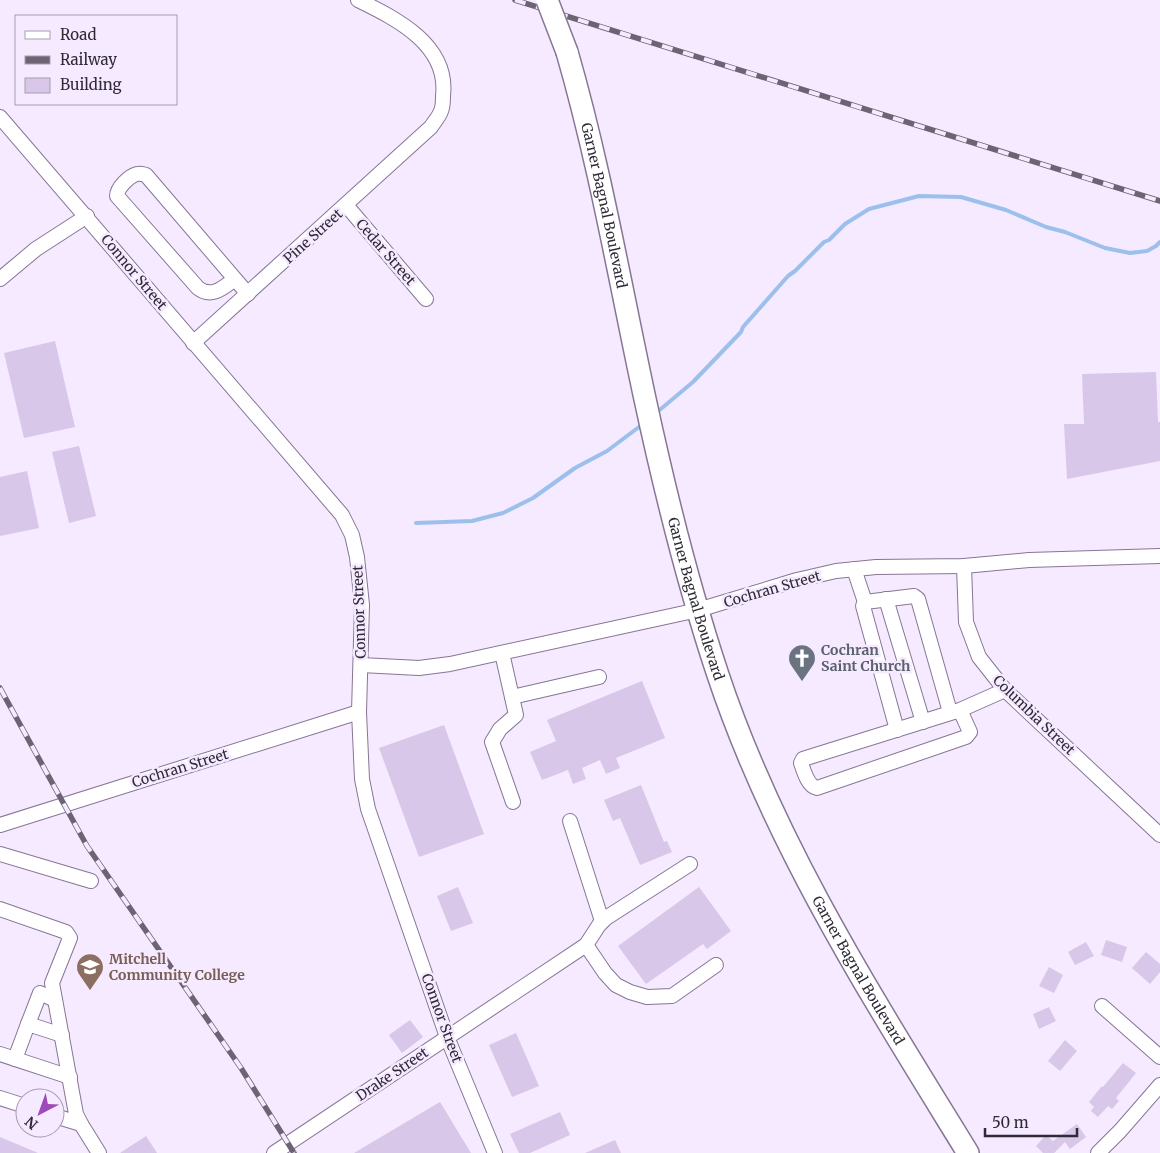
<svg xmlns="http://www.w3.org/2000/svg" width="1160" height="1153" viewBox="0 0 1160 1153" font-family="Merriweather,serif">
<rect width="100%" height="100%" fill="#f5eaff"/>
<g fill="none" stroke-linecap="round" stroke-linejoin="round">
<g stroke="#9cc0eb" stroke-width="4">
<path d="M656,413L693,382L741,332L743,327L788,276L795,271L824,242L829,240L845,224L869,209L919,196L961,197L1006,210L1046,227L1065,232L1105,248L1130,253L1147,251L1156,246L1160,242"/>
<path d="M416,523L472,521L503,513L533,498L575,468L607,451L643,424"/>
</g>
</g>
<g fill="#d8c7e8">
<path d="M55,341L75,427L24,438L4,353Z"/>
<path d="M1156,372L1158,422H1160V461L1067,479L1064,424H1084L1082,374Z"/>
<path d="M79,446L96,516L69,523L52,452Z"/>
<path d="M27,471L39,528L0,536V477Z"/>
<path d="M642,681L665,738L616,758L620,768L606,774L600,760L582,768L586,779L573,784L568,770L542,780L530,752L556,741L547,720Z"/>
<path d="M444,725L484,834L419,857L379,748Z"/>
<path d="M641,785L664,842L667,841L672,852L640,865L620,818L613,821L604,800Z"/>
<path d="M458,887L473,923L451,931L437,896Z"/>
<path d="M699,887L731,931L707,949L703,944L646,984L618,946Z"/>
<path d="M1106,940L1127,947L1122,962L1101,955Z"/>
<path d="M1086,942L1094,956L1075,965L1068,952Z"/>
<path d="M1146,952L1160,964V972L1150,984L1132,968Z"/>
<path d="M1049,967L1063,975L1054,993L1039,986Z"/>
<path d="M1049,1007L1056,1021L1039,1029L1033,1014Z"/>
<path d="M410,1020L423,1037L402,1053L389,1035Z"/>
<path d="M516,1033L539,1086L512,1097L489,1045Z"/>
<path d="M1065,1040L1077,1051L1060,1071L1048,1061Z"/>
<path d="M1123,1063L1136,1073L1116,1098L1119,1101L1112,1109L1108,1106L1098,1117L1091,1111L1094,1107L1089,1102L1102,1086L1103,1087Z"/>
<path d="M440,1102L471,1153H354Z"/>
<path d="M560,1112L570,1135L530,1153H519L510,1134Z"/>
<path d="M1077,1124L1086,1137L1070,1149L1065,1142L1054,1153H1043L1036,1146L1046,1135L1053,1141Z"/>
<path d="M146,1136L157,1153H120Z"/>
<path d="M0,1137L38,1153H0Z"/>
<path d="M615,1140L621,1153H585Z"/>
</g>
<g fill="none" stroke-linecap="round" stroke-linejoin="round">
<g stroke="#867694" stroke-width="16">
<g id="minor">
<path d="M0,117L342,515L352,535L357,557L362,605L359,712L362,779L368,809L447,1037L495,1153"/>
<path d="M346,205L426,299"/>
<path d="M0,279L36,249L87,216"/>
<path d="M235,279C224,287 212,299 198,288L117,196C117,188 129,176 137,174C141,173 142,174 146,175L235,279L248,294"/>
<path d="M193,343L431,127C434,122 439,117 441,111C443,107 443,101 443,96C449,45 397,19 358,0"/>
<path d="M964,566L966,622L979,657L1005,690L1160,835"/>
<path d="M854,569L865,602"/>
<path d="M886,599L923,722"/>
<path d="M502,653L516,715L500,729L492,742L513,802"/>
<path d="M361,665L419,668L450,664L698,610L797,580L836,571L876,567L964,566L1029,560L1160,556"/>
<path d="M512,697L599,677"/>
<path d="M960,710L970,732L966,737L817,788C808,786 804,772 801,763L803,759L960,710L1005,690"/>
<path d="M897,730L863,606L865,602L914,596L918,599L950,712"/>
<path d="M570,821L602,921"/>
<path d="M0,825L359,712"/>
<path d="M0,854L91,881"/>
<path d="M0,909L66,932L70,938L52,983L76,1114L81,1124L55,1116"/>
<path d="M586,945L605,973L616,985L630,992L647,997L672,996L716,965"/>
<path d="M1102,1006L1160,1057"/>
<path d="M28,1024L40,993L55,1000"/>
<path d="M0,1054L70,1077"/>
<path d="M15,1059L28,1024L62,1035"/>
<path d="M0,1098L25,1106"/>
<path d="M81,1124L99,1153"/>
<path d="M274,1153L586,945L599,925L606,918L690,864"/>
<path d="M1098,1153L1120,1131L1160,1085"/>
</g>
</g>
<g stroke="#867694" stroke-width="24">
<g id="highway">
<path id="s1" d="M567,52C600,166 620,283 645,399C665,492 688,585 718,675C775,846 874,1000 968,1153"/>
</g>
</g>
<use href="#minor" stroke="#fff" stroke-width="14"/>
<use href="#highway" stroke="#fff" stroke-width="21"/>
<g stroke="#6c6473" stroke-width="5.5">
<g id="rail">
<path d="M515,0L1160,201"/>
<path d="M0,688L87,846L241,1068L294,1153"/>
</g>
</g>
<use href="#rail" stroke="#f5eaff" stroke-width="4" stroke-dasharray="11" stroke-linecap="butt"/>
<g stroke="#867694" stroke-width="24" stroke-linecap="butt">
<path id="highway-bridge" d="M547,0L567,52"/>
</g>
<use href="#highway-bridge" stroke="#fff" stroke-width="21"/>
</g>
<defs>
<g id="church-pin" transform="scale(1.4375)"><path d="M0 17L-7.5 6A9.5 9.5 0 1 1 7.5 6Z" fill="#6b7280" stroke="#f5eaff"/><path d="M-1.2-6h2.4v3.5h3.3v2.4h-3.3V6h-2.4V-.1h-3.3v-2.4h3.3Z" fill="#fff"/></g>
<g id="university-pin" transform="scale(1.4375)"><path d="M0 17L-7.5 6A9.5 9.5 0 1 1 7.5 6Z" fill="#8d6e63" stroke="#f5eaff"/><path d="M0-5L7-2L0 1L-7-2ZM-4 1L0 2.5L4 1V4Q0 6-4 4Z" fill="#fff"/></g>
</defs>
<g fill-rule="evenodd">
<use href="#church-pin" x="802" y="658"/>
<use href="#university-pin" x="90" y="967"/>
</g>
<g text-anchor="middle" stroke-width="5" stroke-linejoin="round" paint-order="stroke">
<g font-size="14" fill="#302a36" stroke="#f5eaff">
<text dy="5" stroke="none"><textPath href="#s1" startOffset="158">Garner Bagnal Boulevard</textPath></text>
<text transform="translate(313 236) rotate(-42)" y="5">Pine Street</text>
<text transform="translate(386 252) rotate(49)" y="5">Cedar Street</text>
<text transform="translate(134 272) rotate(50)" y="5">Connor Street</text>
<text transform="translate(772 589) rotate(-16)" y="5">Cochran Street</text>
<text dy="5" stroke="none"><textPath href="#s1" startOffset="562">Garner Bagnal Boulevard</textPath></text>
<text transform="translate(359 612) rotate(-92)" y="5">Connor Street</text>
<text transform="translate(1034 715) rotate(44)" y="5">Columbia Street</text>
<text transform="translate(180 768) rotate(-17)" y="5">Cochran Street</text>
<text dy="5" stroke="none"><textPath href="#s1" startOffset="969">Garner Bagnal Boulevard</textPath></text>
<text transform="translate(442 1018) rotate(70)" y="5">Connor Street</text>
<text transform="translate(392 1074) rotate(-34)" y="5">Drake Street</text>
</g>
<g font-size="14" font-weight="bold" fill="#5b616d" stroke="#f5eaff" text-anchor="start">
<text x="821" y="655">Cochran<tspan x="821" dy="16">Saint Church</tspan></text>
</g>
<g font-size="14" font-weight="bold" fill="#785e54" stroke="#f5eaff" text-anchor="start">
<text x="109" y="964">Mitchell<tspan x="109" dy="16">Community College</tspan></text>
</g>
</g>
<rect x="15" y="15" width="162" height="90" fill="#f5eaff" stroke="#a69daf"/>
<rect x="25" y="31" width="25" height="8" fill="#ffffff" stroke="#a69daf"/>
<text x="60" y="40" font-size="15" fill="#302a36">Road</text>
<rect x="25" y="56" width="25" height="8" fill="#6c6473" stroke="#a69daf"/>
<text x="60" y="65" font-size="15" fill="#302a36">Railway</text>
<rect x="25" y="78" width="25" height="15" fill="#d8c7e8" stroke="#a69daf"/>
<text x="60" y="90" font-size="15" fill="#302a36">Building</text>
<g transform="translate(40 1113) rotate(221)"><circle r="24" fill="#f5eaff" stroke="#a69daf"/>
<path d="M0-4L9 19L0 12L-9 19Z" fill="#9e4ab8"/>
<text y="-8" font-size="14" font-weight="bold" text-anchor="middle" fill="#302a36">N</text>
</g>
<path d="M985 1128v8h92v-8" fill="none" stroke="#302a36" stroke-width="2.5"/>
<text x="992" y="1128" font-size="15" fill="#302a36" stroke="#f5eaff" stroke-width="4" paint-order="stroke">50 m</text>
</svg>
